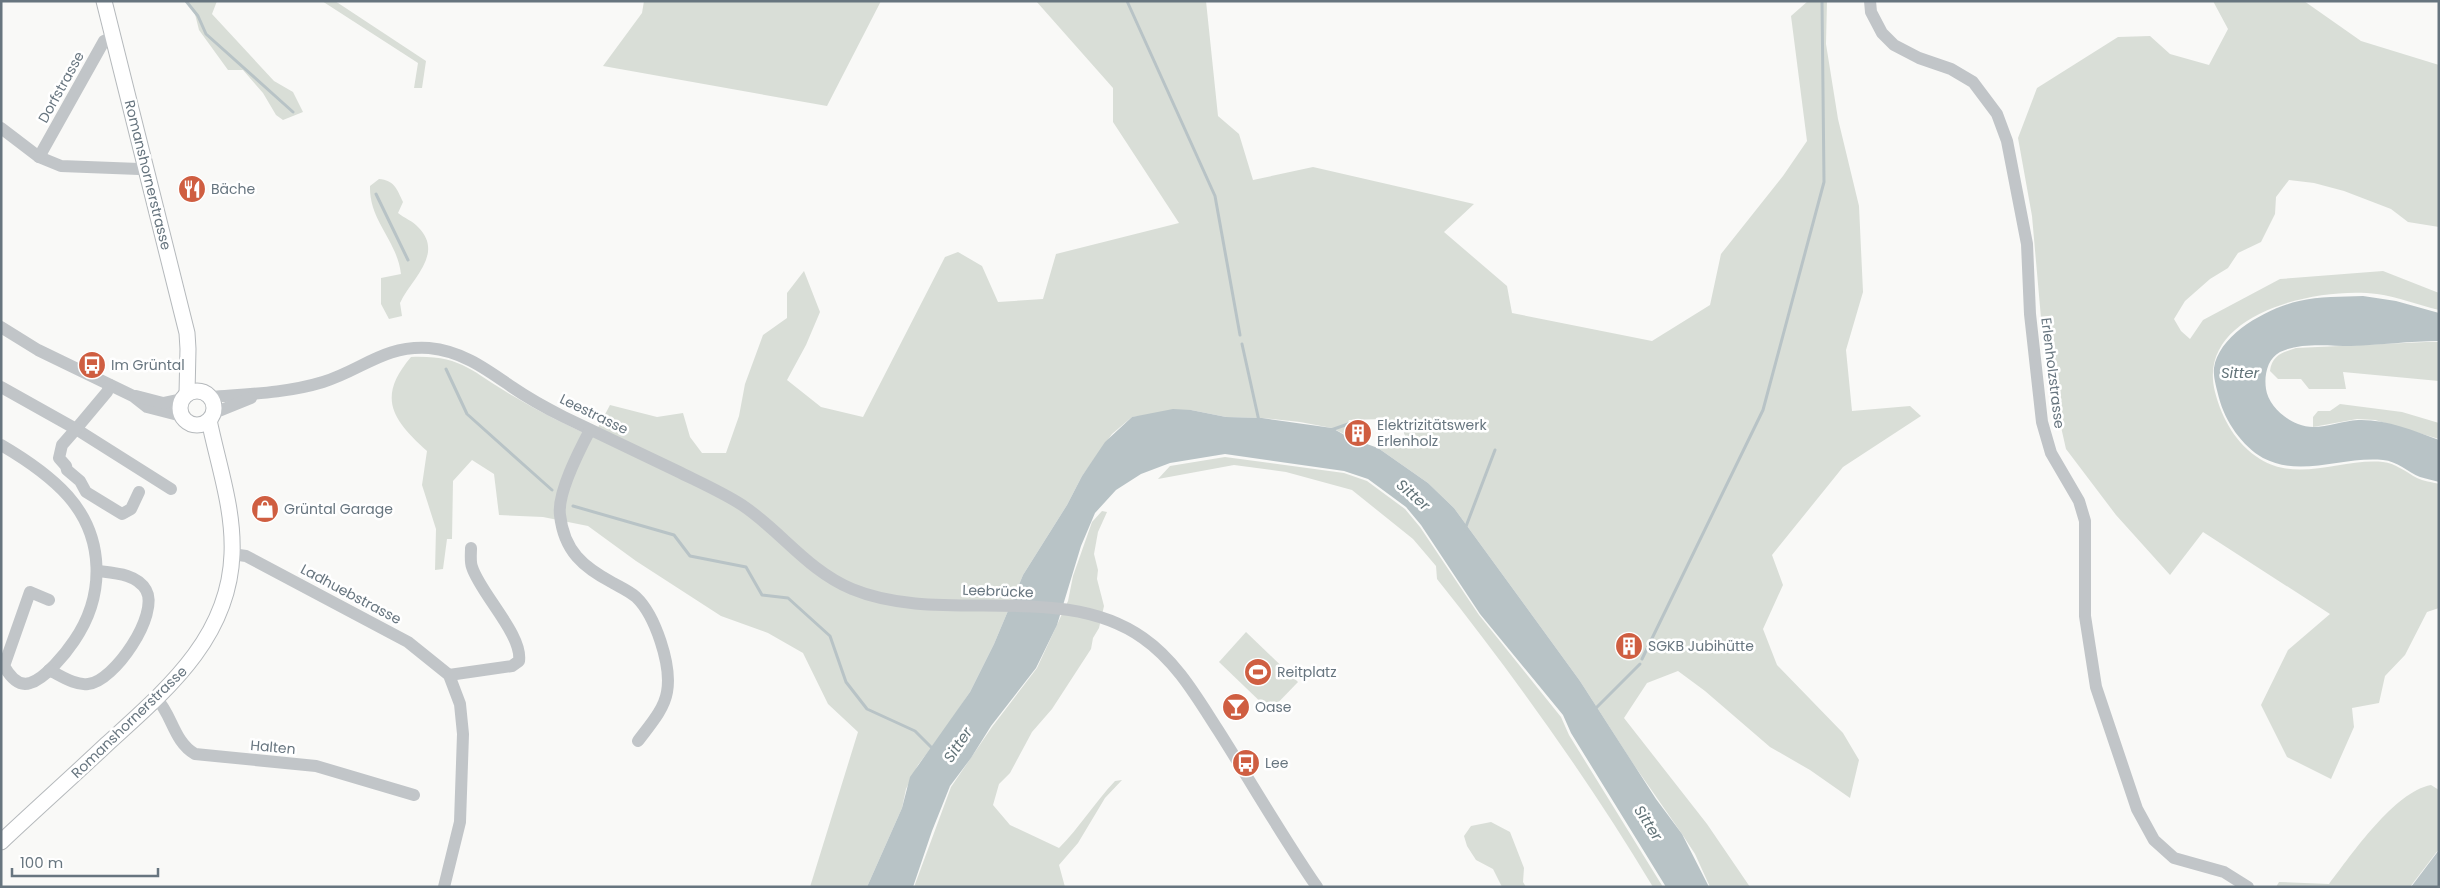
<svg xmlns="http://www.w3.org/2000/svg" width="2440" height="888" viewBox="0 0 2440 888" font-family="Poppins,sans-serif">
<rect width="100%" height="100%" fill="#f9f9f7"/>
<g fill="#d9ded7">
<path d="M187,1H217L212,14L274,81L293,92L303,112L283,120L276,115L263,93L243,70H228L199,30L195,14Z"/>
<path d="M322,1H335L426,61L422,88H414L418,63Z"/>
<path d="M644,1H881L827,106L603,66L642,13Z"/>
<path d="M1036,1H1206L1218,116L1239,134L1253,180L1313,167L1474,204L1444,232L1507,286L1512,313L1652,341L1710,305L1721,254L1783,176L1807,141L1791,16L1808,1H1827L1826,44L1838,119L1859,206L1863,292L1846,350L1852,411L1910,406L1921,416L1843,467L1772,555L1783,585L1763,629L1777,665L1843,733L1859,760L1850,798L1810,770L1770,747L1705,691L1678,671L1647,683L1624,718L1707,824L1750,887H1710L1695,854L1682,834L1634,765L1580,681L1454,508L1428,483L1378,448L1406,439L1403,430L1382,419L1349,420L1344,434L1332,428L1300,422L1262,418L1226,417L1191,410L1132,417L1112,434L1082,476L1067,505L1023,575L994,644L970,692L943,732L918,765L906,789L902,808L867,887H810L858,732L828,704L803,653L768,633L721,616L636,561L588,526L543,517L499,515L494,474L472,460L453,481L452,539H447L443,569L435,570L436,529L422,485L427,451C393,420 376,398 411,357C464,355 472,373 515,397C540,412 566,425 593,437L610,405L657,417L683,413L690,437L702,453H726L739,416L745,384L763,335L787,318V293L804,271L820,312L806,345L787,380L821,407L863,417L945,257L958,252L982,266L998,302L1043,299L1056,254L1179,223L1113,122V88Z"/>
<path d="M2213,1H2304L2361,41L2439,65V227L2408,222L2391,209L2344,191L2314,183L2289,180L2276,197L2275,214L2261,242L2238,253L2228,268L2210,279L2185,301L2174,319L2181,331L2190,339L2203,320L2280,279L2383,271L2439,293V310C2418,305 2398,297 2377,294C2319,286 2195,313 2215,392C2222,419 2236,444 2260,459C2298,483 2343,458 2383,462C2395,463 2406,472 2417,478C2423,481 2432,482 2439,484V608L2427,612L2405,655L2385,676L2379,703L2352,708L2354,727L2331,779L2287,757L2261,705L2288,650L2330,614L2203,532L2170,575L2116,515L2066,449L2044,352L2032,216L2018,138L2037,88L2118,37L2150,36L2170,54L2209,65L2228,29Z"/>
<path d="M379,179C394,180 397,189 403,202L398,213C404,218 413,221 418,227C445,254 411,279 400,303L402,316L389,319L381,304V278L401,274C397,240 369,221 370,186Z"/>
<path d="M2426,342H2439V381L2343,372L2346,389H2309L2301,379H2278L2270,371C2272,355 2282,353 2296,348Z"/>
<path d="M2340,404L2402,412L2439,423V439L2375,420L2357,419L2313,427V417L2318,411H2330Z"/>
<path d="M1225,457L1344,473L1367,481L1405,509L1420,527L1479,615L1561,717L1569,735L1663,887H1653C1588,779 1515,677 1437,579L1436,566L1413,539L1352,490L1286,472L1234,465L1158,479L1170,466Z"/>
<path d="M1102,511L1107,512L1098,532L1094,554L1098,570L1097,579L1104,606L1099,628L1093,638L1091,649L1052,709L1032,732L1010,773L999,784L993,805L1010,825L1059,848C1080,827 1095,802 1115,781L1122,780L1105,798L1078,843L1059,865L1065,887H914L951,787L992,727L1037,668L1068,601L1073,576L1092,522Z"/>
<path d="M1246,632L1298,682L1270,711L1219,662Z"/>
<path d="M2431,785L2439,790V849L2410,887H2276L2279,882L2329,884C2352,854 2394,792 2431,785Z"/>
<path d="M1491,822L1510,832L1524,868L1523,882L1526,887H1502L1493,869L1476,860L1467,846L1464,836L1471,826Z"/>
</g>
<g fill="#b8c3c6">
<path d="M2363,296L2396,301L2439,313V341C2410,341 2381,345 2351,346C2329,346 2301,342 2280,352C2267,359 2264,376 2266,389C2268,404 2284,419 2298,424C2317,432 2338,421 2358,420C2385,419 2413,430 2439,440V482C2433,480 2426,479 2420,477C2408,472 2397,461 2383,460C2343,456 2301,478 2263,458C2242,446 2225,421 2219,398C2217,389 2213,378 2214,368C2219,334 2268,308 2299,301C2319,296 2342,297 2363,296Z"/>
<path d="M1173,409L1191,410L1226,417L1262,418L1332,428L1350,438L1378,448L1428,483L1454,508L1580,681L1656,799L1682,834L1709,887H1666L1571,733L1563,715L1480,614L1421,525L1406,507L1368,479L1344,471L1225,454L1170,463L1141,474L1116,490L1095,513L1081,546L1057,625L1036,668L991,726L971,758L950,786L932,831L913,887H867L902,808L910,777L970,692L994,644L1023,575L1067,505L1082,476L1105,442L1132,417Z"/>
<path d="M2439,850V887H2411Z"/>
</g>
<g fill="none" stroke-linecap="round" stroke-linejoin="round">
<g stroke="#b8c3c6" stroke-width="3">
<path d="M186,1L198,16L206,34L293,112"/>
<path d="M1127,1L1215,196L1240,335"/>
<path d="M376,194L408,260"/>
<path d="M1242,344L1259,421"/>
<path d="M446,369L467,414L552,490"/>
<path d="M1331,430L1351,423"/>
<path d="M573,506L674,535L690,556L746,567L762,595L788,598L830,636L846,682L867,709L915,731L933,749"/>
<path d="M1465,529L1495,450"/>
<path d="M1642,659L1763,410L1824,182L1822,1"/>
<path d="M1594,710L1640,664"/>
</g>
<g stroke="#b5b9bc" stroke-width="17">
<g id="major">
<path d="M104,1L187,333L188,349L187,394"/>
<circle cx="197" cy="408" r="17"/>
<path d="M1,842C36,809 72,777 107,744C165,691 229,639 232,554C234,509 218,464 209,420"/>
</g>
</g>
<g stroke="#c1c5c8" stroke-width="12">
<path d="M1870,1L1871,12L1882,33L1894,45L1919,58L1951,69L1973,82L1997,114L2007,141L2027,244L2030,314L2042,422L2051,453L2079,501L2085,521V616L2096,687L2137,809L2154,840L2174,858L2224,872L2248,887"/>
<path d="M1,128L39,157L61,166L139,169L146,165"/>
<path d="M39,157L104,41L113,37"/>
<path d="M1,327L38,350L133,396L147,407L182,416"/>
<path d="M110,385L107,392L76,429L171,489"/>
<path d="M1,387L76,429L62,445L59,458L66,466L67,470L80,481L86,492L122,514L131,509L139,492"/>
<path d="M136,396L163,403L182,399"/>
<path d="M212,397C249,394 287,393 323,382C362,370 384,345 429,348C462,351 486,369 512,387C528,398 546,408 564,417C601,435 639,453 677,471C699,482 722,492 742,505C781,531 808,571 852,589C941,626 1062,580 1143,638C1176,661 1196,696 1218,730C1251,782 1282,836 1317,887"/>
<path d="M214,413L251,398"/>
<path d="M590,430C580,449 557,493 560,515C564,551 583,567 613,583C620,587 629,591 636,597C655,615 672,665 667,692C664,710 649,726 638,741"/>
<path d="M1,445C25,459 49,475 68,496C105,538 105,596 74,641C66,653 45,679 30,683C18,687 9,675 4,666L30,592L49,600"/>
<path d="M232,554L246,556L408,642L449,675L460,704L463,734L460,822L444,887"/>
<path d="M49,670C60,675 75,686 88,684C114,682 160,614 146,590C137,574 115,573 98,571"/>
<path d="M449,675L512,666L519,661C523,635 480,593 472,567C470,562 471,554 471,548"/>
<path d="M157,699C172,715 174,742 195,754L316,766L414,795"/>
</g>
<use href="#major" stroke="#fff" stroke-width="15"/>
</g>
<defs>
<g id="restaurant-disc" transform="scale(1.4375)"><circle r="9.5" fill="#cf5e41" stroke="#fff"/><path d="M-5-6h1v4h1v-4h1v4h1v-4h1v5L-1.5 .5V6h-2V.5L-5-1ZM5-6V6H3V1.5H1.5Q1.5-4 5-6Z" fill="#fff"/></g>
<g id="bus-disc" transform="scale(1.4375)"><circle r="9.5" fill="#cf5e41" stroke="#fff"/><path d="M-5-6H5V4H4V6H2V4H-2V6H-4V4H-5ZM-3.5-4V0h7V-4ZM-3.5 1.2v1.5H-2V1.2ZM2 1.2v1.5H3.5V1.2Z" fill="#fff"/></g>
<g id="building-disc" transform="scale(1.4375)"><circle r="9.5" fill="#cf5e41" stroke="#fff"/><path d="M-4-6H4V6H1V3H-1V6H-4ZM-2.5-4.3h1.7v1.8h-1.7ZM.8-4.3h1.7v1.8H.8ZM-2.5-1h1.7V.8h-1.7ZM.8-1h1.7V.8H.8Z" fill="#fff"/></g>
<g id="shop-disc" transform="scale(1.4375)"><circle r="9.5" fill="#cf5e41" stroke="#fff"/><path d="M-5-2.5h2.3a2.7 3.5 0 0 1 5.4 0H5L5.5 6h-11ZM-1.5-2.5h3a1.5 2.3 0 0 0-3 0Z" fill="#fff"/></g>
<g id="stadium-disc" transform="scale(1.4375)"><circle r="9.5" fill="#cf5e41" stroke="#fff"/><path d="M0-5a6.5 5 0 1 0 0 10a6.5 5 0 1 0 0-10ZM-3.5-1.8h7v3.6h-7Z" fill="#fff"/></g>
<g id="bar-disc" transform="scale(1.4375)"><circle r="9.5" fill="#cf5e41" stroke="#fff"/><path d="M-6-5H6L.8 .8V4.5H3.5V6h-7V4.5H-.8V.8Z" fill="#fff"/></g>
</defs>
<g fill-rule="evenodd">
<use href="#restaurant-disc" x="192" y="189"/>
<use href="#bus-disc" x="92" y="365"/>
<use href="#building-disc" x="1358" y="433"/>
<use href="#shop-disc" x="265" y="509"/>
<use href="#building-disc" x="1629" y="646"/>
<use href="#stadium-disc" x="1258" y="672"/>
<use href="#bar-disc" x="1236" y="707"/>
<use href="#bus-disc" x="1246" y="763"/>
</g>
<g text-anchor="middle" stroke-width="5" stroke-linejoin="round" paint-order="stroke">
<g font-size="14" fill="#67757f" stroke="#fff">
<text transform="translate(61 87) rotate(-61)" y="5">Dorfstrasse</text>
<text transform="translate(148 175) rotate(76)" y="5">Romanshornerstrasse</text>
<text transform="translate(2053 373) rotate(83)" y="5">Erlenholzstrasse</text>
<text transform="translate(594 414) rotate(26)" y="5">Leestrasse</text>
<text transform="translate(998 591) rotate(2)" y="5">Leebrücke</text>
<text transform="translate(351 594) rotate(28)" y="5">Ladhuebstrasse</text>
<text transform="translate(129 722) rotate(-44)" y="5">Romanshornerstrasse</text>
<text transform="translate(273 747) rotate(5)" y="5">Halten</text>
</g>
<g font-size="14" fill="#67757f" stroke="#fff" text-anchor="start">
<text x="211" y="194">Bäche</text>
<text x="111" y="370">Im Grüntal</text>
<text x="1377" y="430">Elektrizitätswerk<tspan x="1377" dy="16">Erlenholz</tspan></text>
<text x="284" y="514">Grüntal Garage</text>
<text x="1648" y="651">SGKB Jubihütte</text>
<text x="1277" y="677">Reitplatz</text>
<text x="1255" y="712">Oase</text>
<text x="1265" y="768">Lee</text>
</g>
<g font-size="15" font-style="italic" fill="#627378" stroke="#fff">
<text x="2240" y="378">Sitter</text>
<text transform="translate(1413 495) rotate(41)" y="5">Sitter</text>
<text transform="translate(958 745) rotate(-56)" y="5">Sitter</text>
<text transform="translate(1648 823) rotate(57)" y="5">Sitter</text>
</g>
</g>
<rect width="2440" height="888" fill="none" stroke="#67757f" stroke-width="5"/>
<path d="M12 868v8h146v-8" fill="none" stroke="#67757f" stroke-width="2.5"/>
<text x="20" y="868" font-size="15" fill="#67757f" stroke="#ffffff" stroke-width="4" paint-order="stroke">100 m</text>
</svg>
